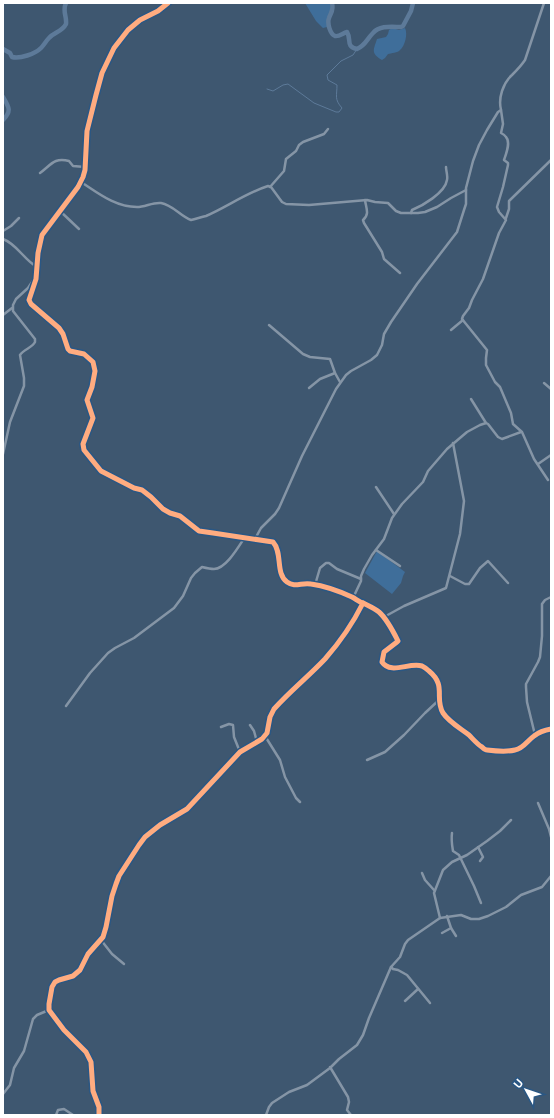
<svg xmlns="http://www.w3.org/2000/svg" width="554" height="1118" viewBox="0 0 554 1118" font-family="'Public Sans',sans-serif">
<rect width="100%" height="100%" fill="#3e5770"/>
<g fill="#3f6e9a">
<path d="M305,3H331L332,8L327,19V27L323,28L316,21Z"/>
<path d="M392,28L399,30L405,28C408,34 405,46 400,50C398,53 391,53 388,54L385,58L382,60C370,53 374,49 377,39L386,37L388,34L389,30Z"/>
<path d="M377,551L405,572L403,576L401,583L392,594L365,573Z"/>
</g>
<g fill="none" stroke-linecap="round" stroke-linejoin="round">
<path stroke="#5d7a99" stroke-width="1" d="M267,89L273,91L283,85L288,84L314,103L336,112H339L342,108C334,99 337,96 337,85L328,80L327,75L341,61L353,55L357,49"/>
<g stroke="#5d7a99" stroke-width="4.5">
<path d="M332,3C334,10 331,12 329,18C327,23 330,34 335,36C339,37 343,33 347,32C352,40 345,46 357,49C366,45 366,40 373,33C380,25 392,27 401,27L403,26L411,11L413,3"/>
<path d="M3,49L10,53L12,57C20,59 35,54 41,48C44,45 46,41 49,38C54,32 62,32 66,24C67,16 62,11 66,3"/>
<path d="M3,97C9,107 12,111 3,120"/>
</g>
<g stroke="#8595a6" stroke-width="2.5">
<path d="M501,110L503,124L501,133C503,134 505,135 506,137C511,142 506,154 504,160L508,163V165L503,187L497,207L499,212L506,220L499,233L483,279L472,300L469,308L463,316L462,319L487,350L486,358V365L495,382L500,387L511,413L513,424L522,432L534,459L548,480"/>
<path d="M40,173C51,165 54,157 69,161L73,166L85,167"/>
<path d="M81,182C98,193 115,207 137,207C145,207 153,202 161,203C173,205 180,216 191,220C196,219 201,217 206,216C227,207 246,193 268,186L271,187L282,202L286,204L309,205L367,200L375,202L388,203L396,211L401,213H418L425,212L437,207L451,198L466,190"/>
<path d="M270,187L284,171L286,159L296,151L299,145L303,142L324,134L328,129"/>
<path d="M365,200C366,208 370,214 363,220L364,223L382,252L384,259L400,273"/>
<path d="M60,211L79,229"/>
<path d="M411,213L412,210C422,206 445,193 447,180C448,176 446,171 446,167"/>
<path d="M506,218L509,209V201L551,160"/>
<path d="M3,231L11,226L19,218"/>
<path d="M3,239C17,244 24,260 37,267"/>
<path d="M3,315L12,308"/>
<path d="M269,325L303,354L310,357L330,359L335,373L340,382"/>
<path d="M451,330L463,320"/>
<path d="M544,383L551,389"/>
<path d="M309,388L320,379L335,373"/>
<path d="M471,399L486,423"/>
<path d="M3,454L10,422L24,386V378L20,355C24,349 32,348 35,342V339L13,311V305L16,299L28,288L36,276"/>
<path d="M538,464L551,455"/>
<path d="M376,487L394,514"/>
<path d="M255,539L261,528L275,514L279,508L302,456L336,389L346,375L351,371L371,360L377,355L382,345L384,334L391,322L417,284L457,232L464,210L466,204V188L473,161L479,145L487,130L498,112L501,110C498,98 503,83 512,75C517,70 521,66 525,60L544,3"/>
<path d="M376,550L400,566"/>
<path d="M450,576L465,584H469L480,568L488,561L508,583"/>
<path d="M315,585L320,568L326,563H329L337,569L361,579"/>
<path d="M353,598L361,581V576L364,569L372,555L384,539L392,518L402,504L423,482L428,471L447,449L467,432L480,425L486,423L488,424L498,437L502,439L521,432"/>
<path d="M363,603C382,610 387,623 397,639V642L384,652L382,662C391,675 409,662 422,666C424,667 427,669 429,671C447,686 434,697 443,713C449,722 460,728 469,735C473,739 477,744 482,747C483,748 486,750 487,750C495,751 507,752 515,750C523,749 528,740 534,736C539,732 545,730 551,729"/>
<path d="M384,617L404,606L446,588L460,534L464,501L453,443"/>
<path d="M66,706L90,673L108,653L115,648L134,638L174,608L183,596L191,578L195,573L202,567C206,568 210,569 214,569C226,569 239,546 245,537"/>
<path d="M250,725L254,731L257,742"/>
<path d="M221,727L229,724L233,725L234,737L240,752"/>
<path d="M535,735L527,702L526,687V684L538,662L540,657L542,636V604L545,600L551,597"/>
<path d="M265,736L280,760L285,777L296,798L300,802"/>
<path d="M367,760L385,752L404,735L425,713L439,700"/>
<path d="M538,803L549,829L551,837"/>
<path d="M452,833C451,840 452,845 453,851L459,855L474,886L481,903"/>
<path d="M478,847L483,857L480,861"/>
<path d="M422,873L425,880L434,890"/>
<path d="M440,918L434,893L443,870L452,862L467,855L487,841L500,831L511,820"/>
<path d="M451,928L456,936"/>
<path d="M442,933L451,928L447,916"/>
<path d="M101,940L112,954L124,964"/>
<path d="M391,967L393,969L398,970L407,975L430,1003"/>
<path d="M405,1001L418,989"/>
<path d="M330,1067L348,1097L349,1102L347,1110L351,1115"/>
<path d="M3,1094L10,1085L14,1068L24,1051L33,1019L37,1015L49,1010"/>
<path d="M56,1115L58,1110L64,1109L73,1115"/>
<path d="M266,1115L269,1107L272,1103L289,1092L307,1085L330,1068L339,1059L357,1045L363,1035L369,1018L391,967L400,957L405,944L408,940L440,918L461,915L471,919H479L488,916L506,907L521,895L542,887L551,876"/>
</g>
<path stroke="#8595a6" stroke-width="3.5" d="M99,1115V1107L93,1091L91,1062L86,1052L64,1030L49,1010V1004L52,987L55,982L59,980L73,976L80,970L88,954L103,937L106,927L112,896L116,884L119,876L139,845L145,837L160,825L187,809L240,752L262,739L267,733L270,717L274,709C290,691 309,676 325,659C340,642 353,623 363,603C347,594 329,587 311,584C302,581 294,590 285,580C276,569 282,552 273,542L213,533L199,531L180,516L170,513L163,509L151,497L142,490L134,488L101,471L84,450L83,444L93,418L87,400L92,387L95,371L93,362L84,354L70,351L68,349L63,334L59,328L29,301L36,279L38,253L42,235L78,187L83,177L85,170L87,131L96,95L102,73L114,48L128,30L140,20L158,11L168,3"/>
<g stroke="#2a5784" stroke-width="8">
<g id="cycleway">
<path d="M168,3L158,11L140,20L128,30L114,48L102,73L96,95L87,131L85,170L83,177L78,187L42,235L38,253L36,279L29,300L31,304L59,328L63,334L68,349L70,351L84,354L93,362L95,371L92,387L87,400L93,418L83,444L84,450L101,471L134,488L142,490L151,497L163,509L170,513L180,516L199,531L213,533L273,542C283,553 275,573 287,582C295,588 302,582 311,584C325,586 339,591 352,597C356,599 359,602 363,603C369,606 374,608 379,612C387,619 393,631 398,641L397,642L384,652L382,662C391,675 409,662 422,666C424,667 427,669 429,671C447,686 434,697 443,713C449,722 460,728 469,735C473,739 477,744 482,747C483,748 486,750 487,750C495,751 507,752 515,750C523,749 528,740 534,736C539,732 545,730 551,729"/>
<path d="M99,1115V1107L93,1091L91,1062L86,1052L64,1030L49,1010V1004L52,987L55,982L59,980L73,976L80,970L88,954L103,937L106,927L112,896L116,884L119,876L139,845L145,837L160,825L187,809L240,752L262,739L267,733L270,717L274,709C290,691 309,676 325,659C340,642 353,623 363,603"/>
</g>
</g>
<use href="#cycleway" stroke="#ffac80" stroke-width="5"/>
</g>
<rect width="554" height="1118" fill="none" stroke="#ffffff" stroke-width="8"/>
<g transform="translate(526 1090) rotate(310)" stroke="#2a5784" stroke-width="3" paint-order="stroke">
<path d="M0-3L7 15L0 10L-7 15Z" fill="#ffffff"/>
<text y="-6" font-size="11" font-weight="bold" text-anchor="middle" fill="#ffffff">U</text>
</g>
</svg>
